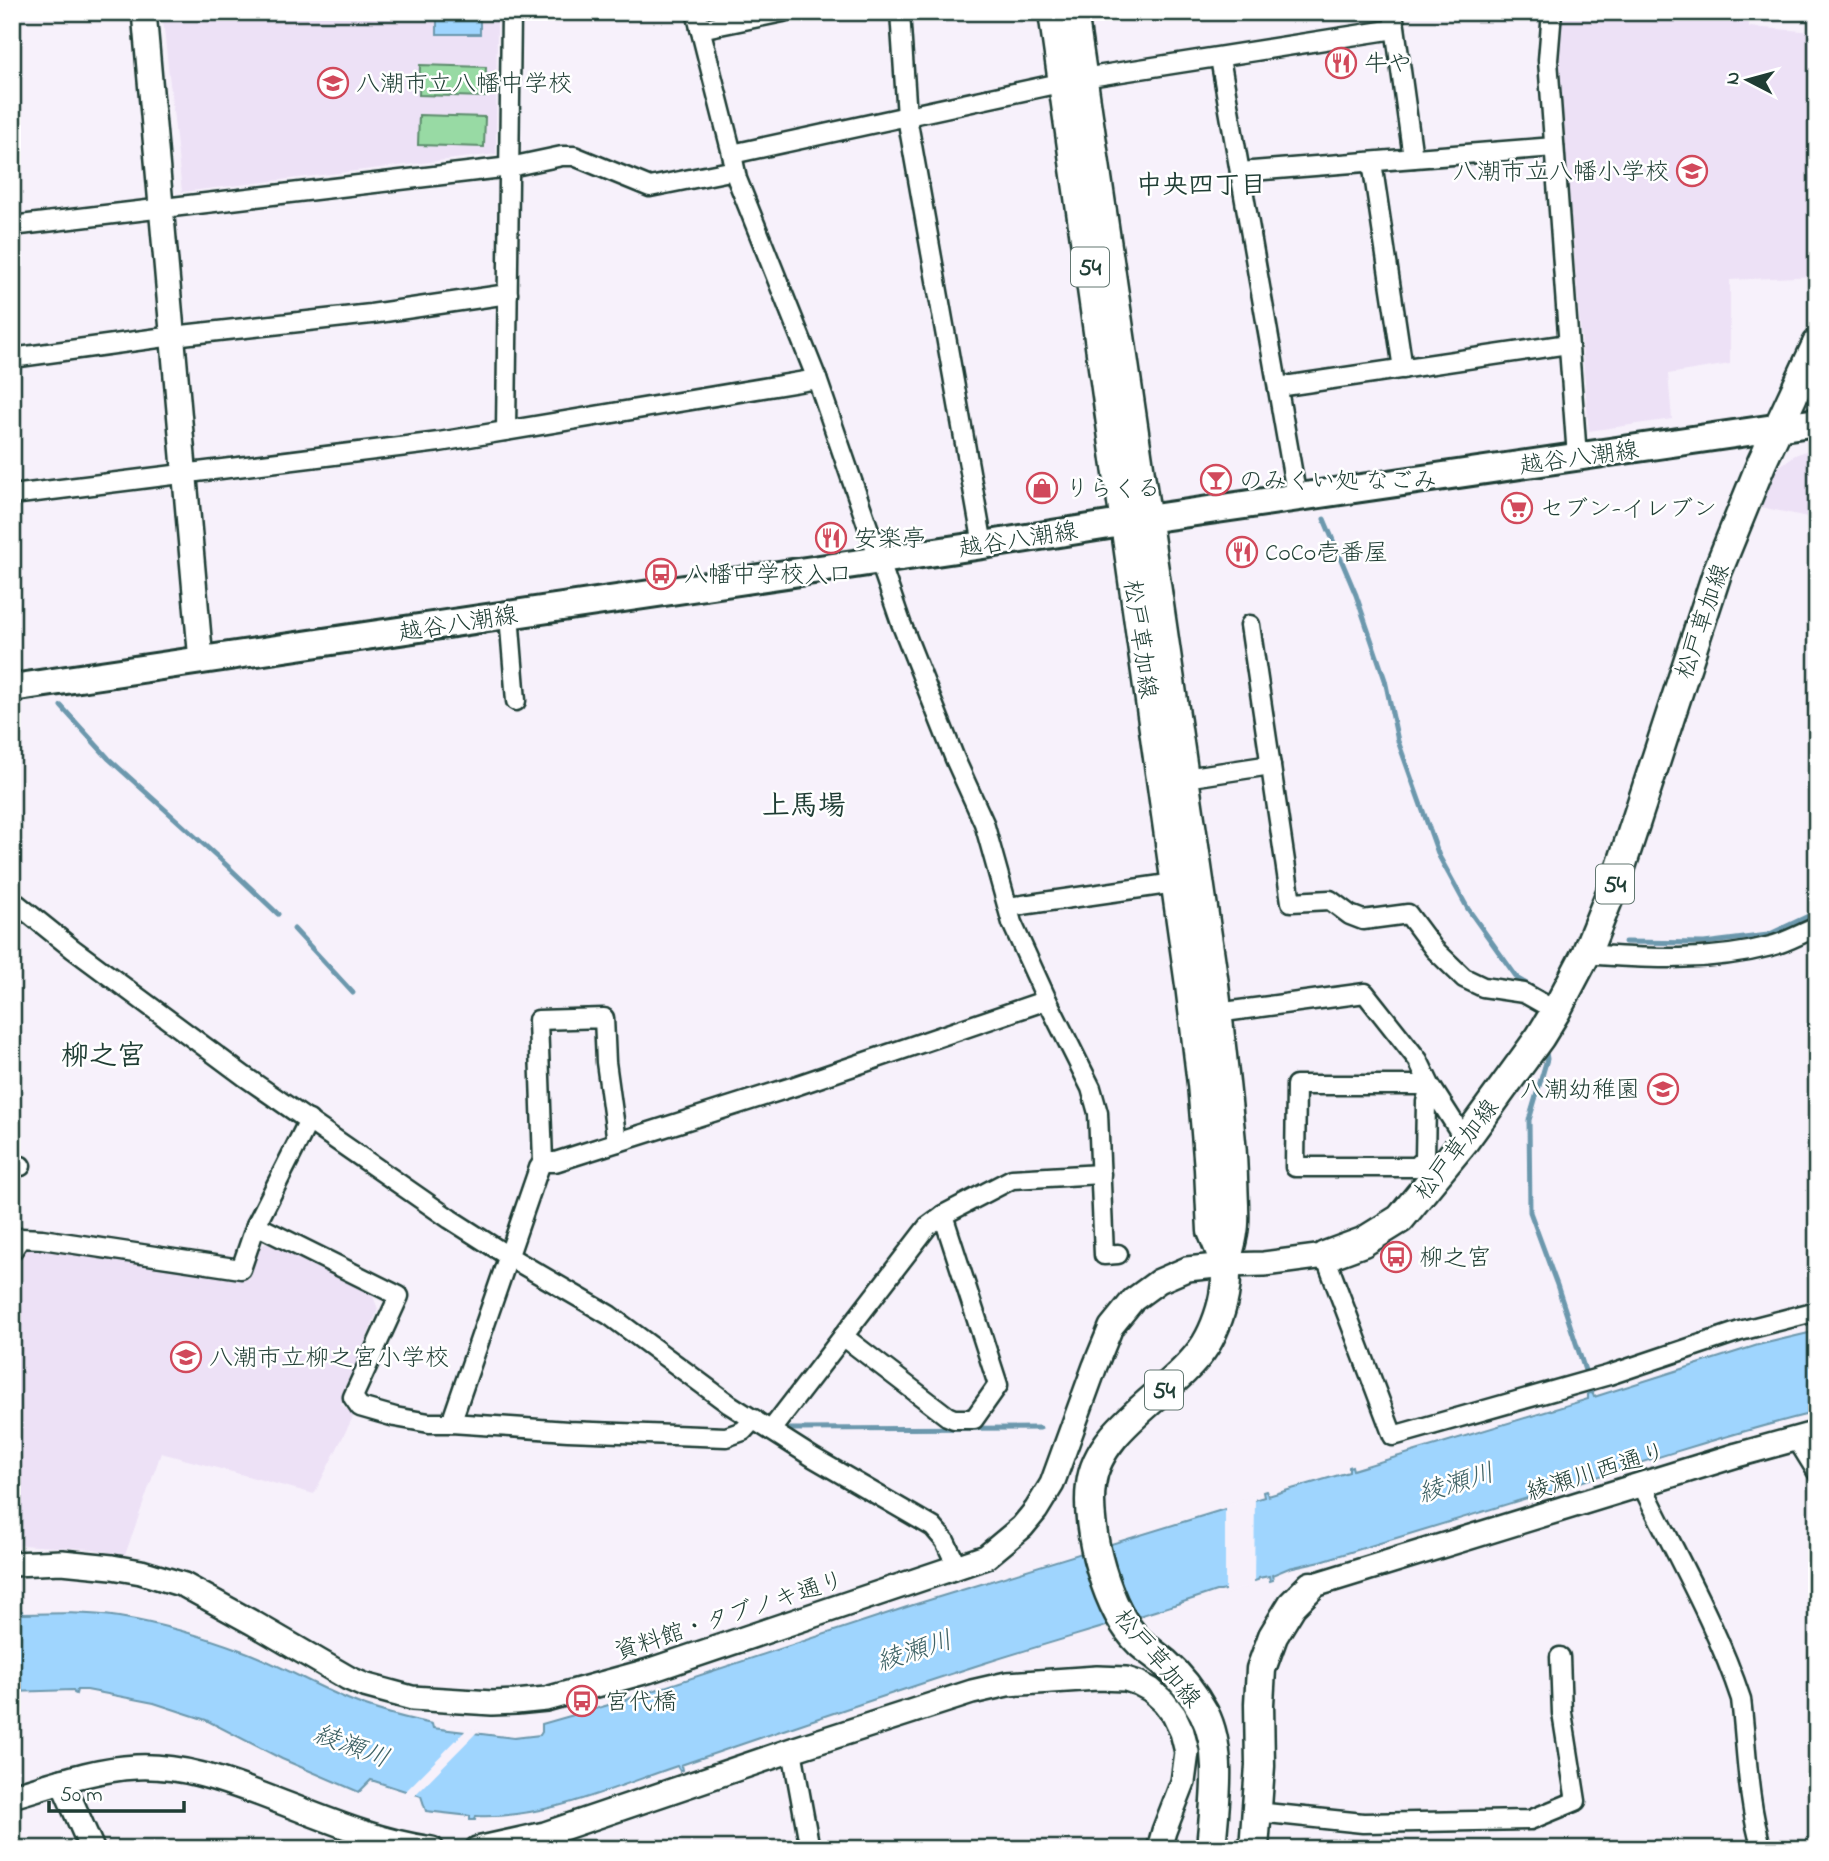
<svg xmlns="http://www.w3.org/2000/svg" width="1829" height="1861" viewBox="0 0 1829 1861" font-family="'Indie Flower','Klee One',sans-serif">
<rect width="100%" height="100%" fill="#f7f1fb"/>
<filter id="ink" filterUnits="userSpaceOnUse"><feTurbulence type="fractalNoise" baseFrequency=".0143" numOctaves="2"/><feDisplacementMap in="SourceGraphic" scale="14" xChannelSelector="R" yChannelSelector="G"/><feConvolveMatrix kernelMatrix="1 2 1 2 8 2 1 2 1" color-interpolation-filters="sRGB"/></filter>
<g filter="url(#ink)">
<g fill="#ede1f6">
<path d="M162,12H497L496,154L182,192Z"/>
<path d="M1563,12H1749V27L1817,32V276L1730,280V364L1668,374L1672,419L1589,431L1558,67Z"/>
<path d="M1817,447V519L1756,506L1767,481L1777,468L1795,455Z"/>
<path d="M26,1243L249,1279L260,1245L270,1243L372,1294L378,1309L341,1404L354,1415L314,1494L161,1453L125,1555L92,1549L20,1545L22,1467L12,1446V1425L19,1419L12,1409V1262L16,1263Z"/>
</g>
<g fill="#98daa4" stroke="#5c8c6c" stroke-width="2">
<path d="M420,65L486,67L485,97L419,95Z"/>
<path d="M419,115L485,117L484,147L418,145Z"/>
</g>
<g fill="#9fd5fe" stroke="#6c98ad" stroke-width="2">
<rect x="437" y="12" width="43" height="22"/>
<path d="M1817,1331V1412C1724,1435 1632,1465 1541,1495V1496L1535,1498L1534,1496L1321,1561L1289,1568L1272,1575L1273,1580L1270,1581L1269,1576L1259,1578L1258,1580L1221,1591H1216C1141,1617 1064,1638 988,1662C885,1695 783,1730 681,1765L682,1770L680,1771L677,1766C612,1788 545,1819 476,1816L475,1820H470V1816L426,1811L421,1796L371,1780L359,1792L282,1759L206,1720L154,1703L87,1690H77L76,1694L74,1693L73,1690L12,1692V1615H18V1611H22L23,1614C55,1613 88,1612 119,1617C161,1624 203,1636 243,1651C280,1665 314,1685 350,1700C376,1711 404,1718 432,1724L433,1728L514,1738L540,1735L542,1732V1724L619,1702L913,1605L1264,1497L1263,1492L1266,1491L1268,1496L1349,1472V1467L1352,1466L1353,1470L1588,1399V1394L1592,1392L1594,1397L1758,1345Z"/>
</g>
<g fill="#f7f1fb">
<path d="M1255,1496L1254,1585L1225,1594V1505Z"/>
<path d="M467,1729L479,1730L413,1797L403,1794Z"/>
</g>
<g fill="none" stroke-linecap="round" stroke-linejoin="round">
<g stroke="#6c98ad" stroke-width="5">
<path d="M1324,519L1356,595L1385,680L1398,741L1439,856L1468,909L1518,979L1549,997"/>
<path d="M61,706L109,759L220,859L278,914"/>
<path d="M294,929L353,993"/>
<path d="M1625,942L1704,943L1768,935L1817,912"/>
<path d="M1546,1053L1547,1059L1529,1120L1530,1212L1557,1285L1592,1392"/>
<path d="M790,1429L1040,1428"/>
</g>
<g stroke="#1f3d34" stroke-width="23">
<g id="minor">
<path d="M696,12L732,154L737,179L817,379L901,623L955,759L984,823L1012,923L1047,1000L1091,1088L1098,1113L1104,1255L1118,1254"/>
<path d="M900,12L907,117L983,545"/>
<path d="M1393,12L1413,158"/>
<path d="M1552,12L1548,60L1577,457"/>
<path d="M700,29L783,12"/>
<path d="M1220,58L1297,498"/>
<path d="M732,154L1083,78L1395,29"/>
<path d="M1372,162L1403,369"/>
<path d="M1240,172L1554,147"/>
<path d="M12,226L510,167L562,156H574L650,187L735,170"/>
<path d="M12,358L173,336L371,314L508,294"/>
<path d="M1278,387L1568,344"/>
<path d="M506,431L511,12"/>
<path d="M12,495L439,442L817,379"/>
<path d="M509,615L516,701"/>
<path d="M1250,625L1291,902L1330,900L1350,915L1363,920L1408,914L1434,949L1464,978L1483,987L1524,993L1556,1011"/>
<path d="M1185,778L1271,765"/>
<path d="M12,900L73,949L244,1076L450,1219L508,1256L609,1315L729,1404L814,1458L933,1527L945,1541L957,1566"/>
<path d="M1008,907L1175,883"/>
<path d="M1586,954C1648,959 1711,962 1771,946C1787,942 1802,933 1817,927"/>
<path d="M1217,1013L1365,993L1418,1060L1430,1085L1426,1102L1425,1159L1416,1167H1295L1296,1085H1430L1465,1140"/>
<path d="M543,1162L538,1020L604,1018L606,1062L617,1142"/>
<path d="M12,1165L21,1166"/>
<path d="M256,1225L399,1296L353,1397L360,1407L395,1417L429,1423H451L568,1431L726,1437L743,1431L754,1419"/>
<path d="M12,1251L21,1238L42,1239L241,1269L256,1225L309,1120"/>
<path d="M1325,1256L1393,1436L1609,1375L1740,1331L1817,1311"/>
<path d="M843,1336L947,1416L954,1419H974L998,1385L943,1215"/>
<path d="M451,1423L539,1168L543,1162H555L795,1086L1047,1000"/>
<path d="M771,1430L928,1226L943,1215L1012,1179L1101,1174"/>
<path d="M1796,1438L1817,1472"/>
<path d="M1642,1485C1676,1555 1717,1626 1741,1699C1747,1749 1747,1800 1762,1849"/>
<path d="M792,1750L810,1849"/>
<path d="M1257,1812L1363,1823L1530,1820L1576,1801L1562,1713L1560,1657"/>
</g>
</g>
<g stroke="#1f3d34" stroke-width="28">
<g id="tertiary">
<path d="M144,12L201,661"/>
<path d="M12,1564L62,1562L112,1567L141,1572L184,1585L255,1624L348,1678L364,1685L412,1698L492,1703L516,1702L546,1699L648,1671L986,1557L1022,1527L1036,1510L1052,1484L1095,1366L1111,1327L1133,1300L1159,1281L1187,1269L1226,1265L1264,1264L1325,1256"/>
<path d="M1311,1586L1737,1455L1817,1433"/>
<path d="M62,1781L92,1849"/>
<path d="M12,1796C53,1784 94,1769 136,1767C180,1765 220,1779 260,1794C316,1815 373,1841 432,1849"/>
<path d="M477,1849L545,1834L792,1750L972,1692L1007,1684L1097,1678L1126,1679L1138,1683L1151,1690L1164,1702L1174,1715L1182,1732L1187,1752L1183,1782L1164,1831L1159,1849"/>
</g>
</g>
<g stroke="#1f3d34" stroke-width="32">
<path id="secondary" d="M12,688L983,545L1147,519L1817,422"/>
</g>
<g stroke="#1f3d34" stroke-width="33">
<g id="primary">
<path d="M1053,12L1190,985L1202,1084L1209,1169L1212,1231L1226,1265"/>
<path d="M1073,12L1214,984C1220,1037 1226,1089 1231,1142C1233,1163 1233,1184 1234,1205C1234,1214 1235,1223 1233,1232C1232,1242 1228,1252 1226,1263C1225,1272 1227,1281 1225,1289C1223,1307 1215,1329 1206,1344C1176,1392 1097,1426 1091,1485C1085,1530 1107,1611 1140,1643C1148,1650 1157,1656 1165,1663C1180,1676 1194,1695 1204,1713C1224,1752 1214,1806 1211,1849"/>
<path d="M1325,1256L1363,1242L1400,1219L1465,1140L1540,1037L1556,1011L1586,954L1620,870L1718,570L1762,462L1817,344"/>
<path d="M1254,1849L1260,1766L1259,1704L1261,1669L1273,1636L1292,1605L1311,1586"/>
</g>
</g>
<use href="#minor" stroke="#fff" stroke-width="18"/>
<use href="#tertiary" stroke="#fff" stroke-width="23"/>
<use href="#secondary" stroke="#fff" stroke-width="26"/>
<use href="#primary" stroke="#fff" stroke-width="28"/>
</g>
</g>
<defs>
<g id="restaurant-ring" transform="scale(1.575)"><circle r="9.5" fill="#fff" stroke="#d1495b" stroke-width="1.5"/><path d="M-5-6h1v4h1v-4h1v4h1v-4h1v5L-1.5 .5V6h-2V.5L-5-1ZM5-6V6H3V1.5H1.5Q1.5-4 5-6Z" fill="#d1495b"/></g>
<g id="school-ring" transform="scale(1.575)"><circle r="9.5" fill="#fff" stroke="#d1495b" stroke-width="1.5"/><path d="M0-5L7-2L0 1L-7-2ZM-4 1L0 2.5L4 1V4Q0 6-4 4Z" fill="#d1495b"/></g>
<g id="bar-ring" transform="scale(1.575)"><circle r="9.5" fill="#fff" stroke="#d1495b" stroke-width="1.5"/><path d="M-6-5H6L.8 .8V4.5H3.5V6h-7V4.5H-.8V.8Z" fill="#d1495b"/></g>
<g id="shop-ring" transform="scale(1.575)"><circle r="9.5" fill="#fff" stroke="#d1495b" stroke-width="1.5"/><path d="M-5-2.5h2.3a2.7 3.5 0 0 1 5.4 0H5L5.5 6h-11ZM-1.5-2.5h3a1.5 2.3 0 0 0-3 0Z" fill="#d1495b"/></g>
<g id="supermarket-ring" transform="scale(1.575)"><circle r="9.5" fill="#fff" stroke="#d1495b" stroke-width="1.5"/><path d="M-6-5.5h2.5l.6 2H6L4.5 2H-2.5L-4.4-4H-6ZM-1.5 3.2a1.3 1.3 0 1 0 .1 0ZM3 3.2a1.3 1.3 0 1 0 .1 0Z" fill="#d1495b"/></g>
<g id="bus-ring" transform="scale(1.575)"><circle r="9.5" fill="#fff" stroke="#d1495b" stroke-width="1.5"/><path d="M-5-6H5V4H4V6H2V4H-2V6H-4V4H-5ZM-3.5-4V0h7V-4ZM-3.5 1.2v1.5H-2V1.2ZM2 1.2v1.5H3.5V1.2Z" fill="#d1495b"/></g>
</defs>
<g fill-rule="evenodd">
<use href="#restaurant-ring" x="1341" y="63"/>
<use href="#school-ring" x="333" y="83"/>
<use href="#school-ring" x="1692" y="171"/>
<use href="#bar-ring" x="1216" y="480"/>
<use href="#shop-ring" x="1042" y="488"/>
<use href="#supermarket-ring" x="1517" y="508"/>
<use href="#restaurant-ring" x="831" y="538"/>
<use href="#restaurant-ring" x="1242" y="552"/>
<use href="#bus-ring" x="661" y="574"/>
<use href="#school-ring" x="1663" y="1089"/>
<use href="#bus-ring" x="1396" y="1257"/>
<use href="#school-ring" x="186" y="1357"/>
<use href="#bus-ring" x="582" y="1701"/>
</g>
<g text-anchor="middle" stroke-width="5" stroke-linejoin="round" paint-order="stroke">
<g fill="#fff" stroke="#627771" stroke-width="2">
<rect x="1071" y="247.5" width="38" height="39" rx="5"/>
<rect x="1596" y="864.5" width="38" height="39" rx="5"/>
<rect x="1145" y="1370.5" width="38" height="39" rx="5"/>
</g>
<g font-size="23" font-weight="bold" fill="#1f3d34">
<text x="1090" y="275">54</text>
<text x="1615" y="892">54</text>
<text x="1164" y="1398">54</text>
</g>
<g font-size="24" fill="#1f3d34" stroke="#fff" text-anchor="start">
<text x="1364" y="71">牛や</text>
<text x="356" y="91">八潮市立八幡中学校</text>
<text x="1669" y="179" text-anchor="end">八潮市立八幡小学校</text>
<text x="1239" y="488">のみくい処 なごみ</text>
<text x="1065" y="496">りらくる</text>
<text x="1540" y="516">セブン-イレブン</text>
<text x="854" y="546">安楽亭</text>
<text x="1265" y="560">CoCo壱番屋</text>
<text x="684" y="582">八幡中学校入口</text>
<text x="1640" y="1097" text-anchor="end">八潮幼稚園</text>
<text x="1419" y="1265">柳之宮</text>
<text x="209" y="1365">八潮市立柳之宮小学校</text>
<text x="605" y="1709">宮代橋</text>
</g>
<g font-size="24" fill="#1f3d34" stroke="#fff">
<text transform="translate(1579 457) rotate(-8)" y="8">越谷八潮線</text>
<text transform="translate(1018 539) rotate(-9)" y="8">越谷八潮線</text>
<text transform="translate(1702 621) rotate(-71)" y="8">松戸草加線</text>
<text transform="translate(458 623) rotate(-9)" y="8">越谷八潮線</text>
<text transform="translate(1141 639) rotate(82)" y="8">松戸草加線</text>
<text transform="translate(1456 1149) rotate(-52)" y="8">松戸草加線</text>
<text transform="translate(1596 1471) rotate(-17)" y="8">綾瀬川西通り</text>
<text transform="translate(729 1615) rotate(-18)" y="8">資料館・タブノキ通り</text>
<text transform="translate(1158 1658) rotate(50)" y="8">松戸草加線</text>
</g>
<g font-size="26" font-weight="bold" fill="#1f3d34" stroke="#fff">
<text x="1201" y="193">中央四丁目</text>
</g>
<g font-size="26" font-style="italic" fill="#3f6366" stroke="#fff">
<text transform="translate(1456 1482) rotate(-17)" y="9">綾瀬川</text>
<text transform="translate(914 1650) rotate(-18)" y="9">綾瀬川</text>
<text transform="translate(352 1745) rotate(21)" y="9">綾瀬川</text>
</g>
<g font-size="28" font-weight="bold" fill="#1f3d34" stroke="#fff">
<text x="804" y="814">上馬場</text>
<text x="103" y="1064">柳之宮</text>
</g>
</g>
<rect width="1829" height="1861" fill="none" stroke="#fff" stroke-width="42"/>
<rect x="21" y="21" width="1787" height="1819" fill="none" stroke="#1f3d34" stroke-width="2.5" filter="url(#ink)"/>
<g transform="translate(1748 80) rotate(276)" stroke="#ffffff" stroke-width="5" paint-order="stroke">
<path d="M0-5L12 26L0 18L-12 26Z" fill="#1f3d34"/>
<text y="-10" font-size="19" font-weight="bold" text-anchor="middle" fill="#1f3d34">N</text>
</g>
<path d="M49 1801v10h135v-10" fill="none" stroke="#1f3d34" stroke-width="3.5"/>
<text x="60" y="1801" font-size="21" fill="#1f3d34" stroke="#ffffff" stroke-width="5" paint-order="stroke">50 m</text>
</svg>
